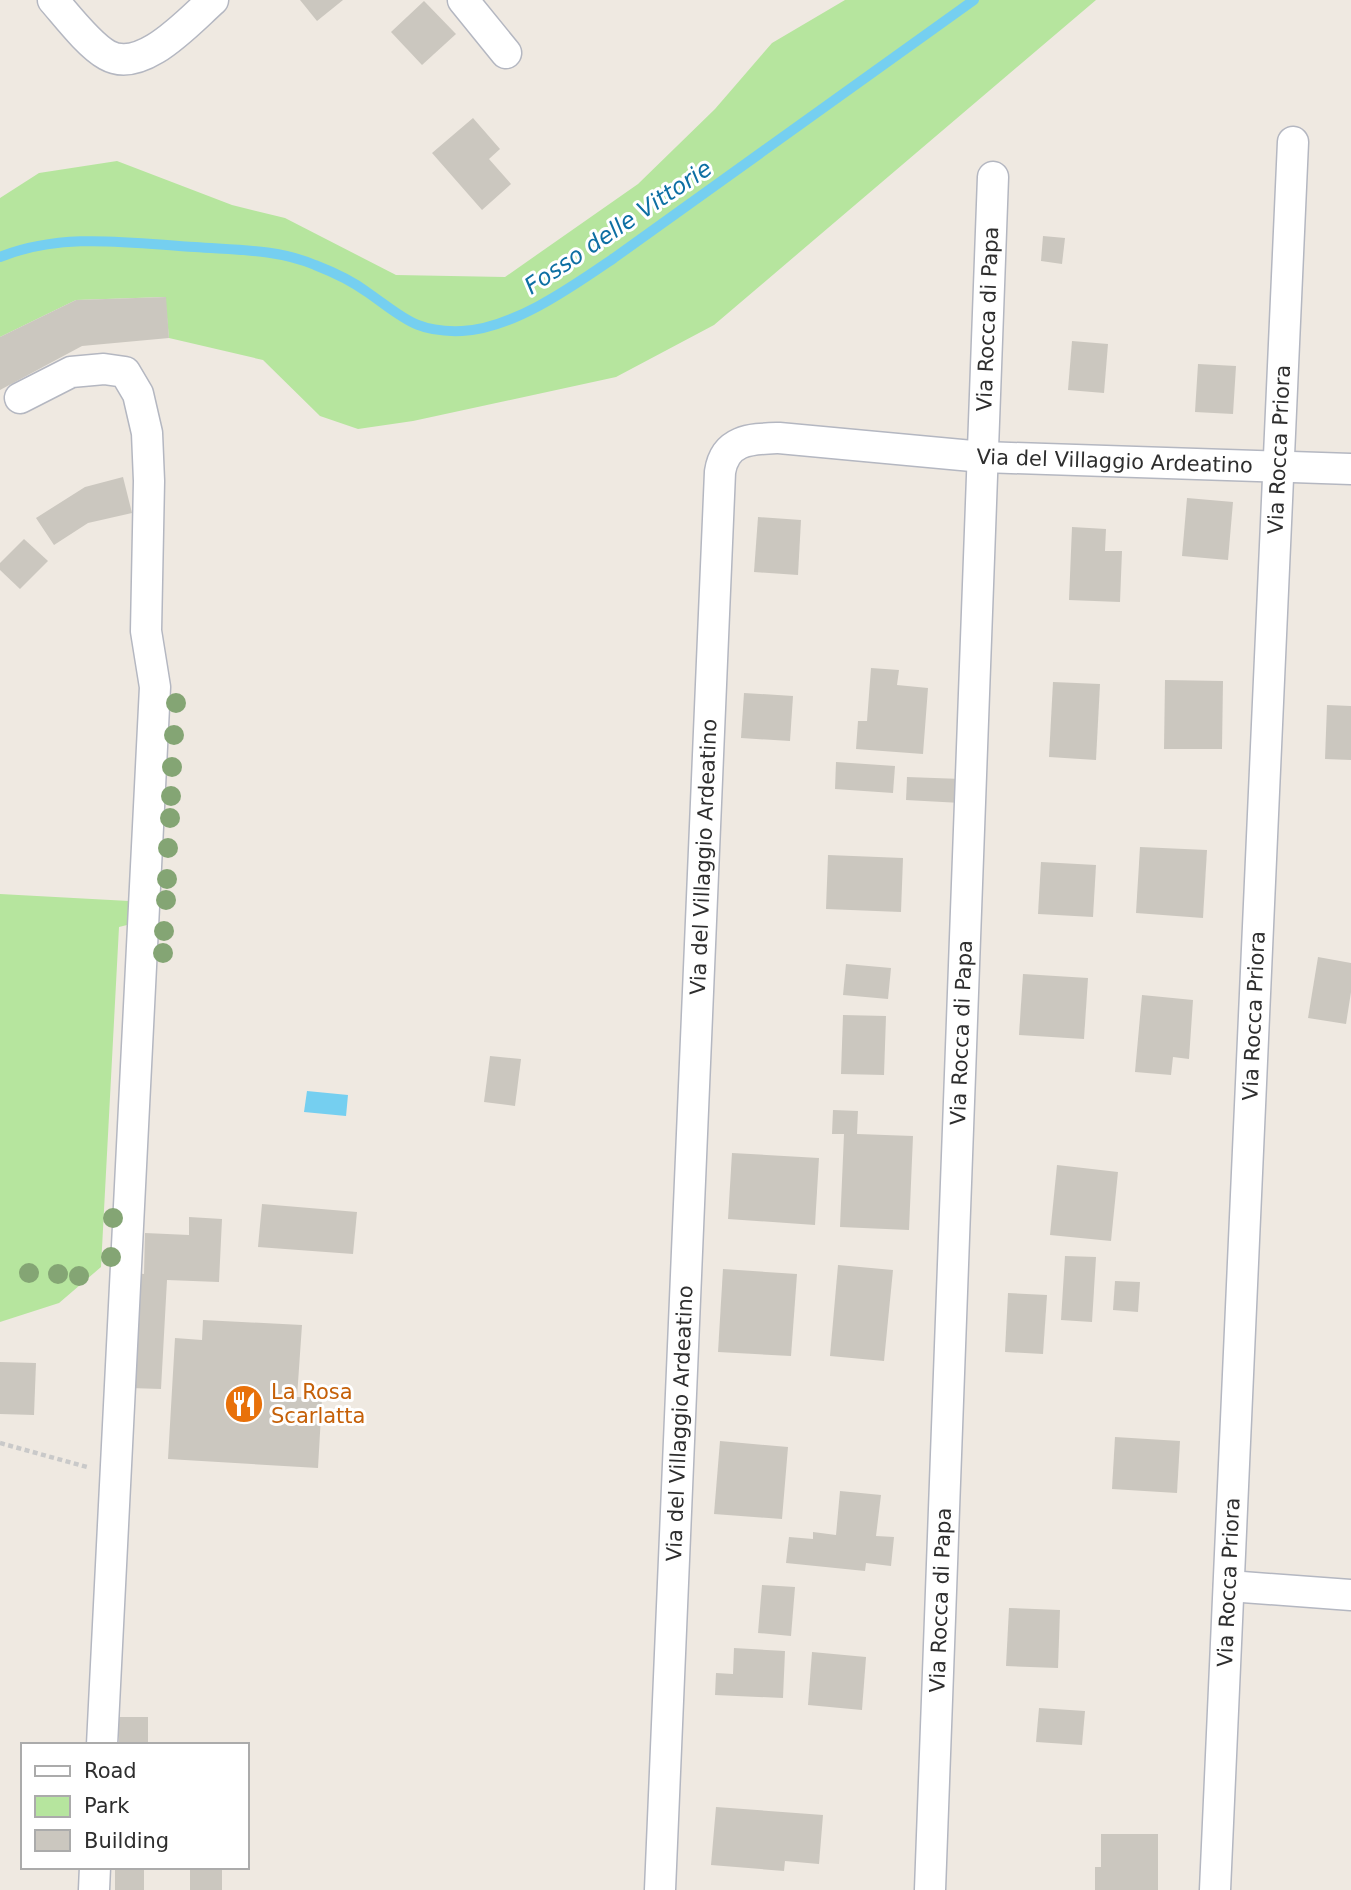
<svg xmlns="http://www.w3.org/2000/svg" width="1351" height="1890" viewBox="0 0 1351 1890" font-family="'DejaVu Sans',sans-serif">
<rect width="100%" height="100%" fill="#efe9e1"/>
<g fill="#b6e59e">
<path d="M845,0H1096L714,325L616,377L413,421L358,429L320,416L263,360L169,338L165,297L76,300L0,337V198L39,173L117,161L232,205L285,218L396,275L505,277L638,184L715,109L772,43Z"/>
<path d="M0,894L129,901L131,924L119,927L101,1267L59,1303L0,1322Z"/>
</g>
<path fill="#75cff0" d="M307,1091L348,1095L346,1116L304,1112Z"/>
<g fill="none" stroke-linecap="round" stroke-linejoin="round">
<path stroke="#75cff0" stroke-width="10" d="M0,257C62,232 130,243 195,247C235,250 277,249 315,265C333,272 352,281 367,292C403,317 415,333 462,331C513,329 573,286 614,258L974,0"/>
</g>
<g fill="#cbc7bf">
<path d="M300,0H343L317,21Z"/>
<path d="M424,1L456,34L422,65L391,32Z"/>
<path d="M473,118L500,149L489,159L511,184L482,210L432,153Z"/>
<path d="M1043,236L1065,238L1062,264L1041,261Z"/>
<path d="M166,297L169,338L82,346L0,390V337L76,300Z"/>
<path d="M1072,341L1108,344L1104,393L1068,390Z"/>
<path d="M1198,364L1236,366L1233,414L1195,412Z"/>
<path d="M123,477L132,513L88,523L54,545L36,518L85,487Z"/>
<path d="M1187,498L1233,502L1228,560L1182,556Z"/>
<path d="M758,517L801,520L798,575L754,572Z"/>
<path d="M1072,527L1106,529L1105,551H1122L1120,602L1069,600Z"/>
<path d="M24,539L48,561L20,589L0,570V563Z"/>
<path d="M871,668L899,670L897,685L928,688L923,754L856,749L858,721H867Z"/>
<path d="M1165,680L1223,681L1222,749H1164Z"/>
<path d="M1053,682L1100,684L1096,760L1049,757Z"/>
<path d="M744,693L793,696L790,741L741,738Z"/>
<path d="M1327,705L1351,706V760L1325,759Z"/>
<path d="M836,762L895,766L893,793L835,789Z"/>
<path d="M907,777L962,779L961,803L906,800Z"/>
<path d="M1140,847L1207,850L1203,918L1136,913Z"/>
<path d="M828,855L903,858L901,912L826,909Z"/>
<path d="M1041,862L1096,865L1093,917L1038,914Z"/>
<path d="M1318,957L1351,963V992L1346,1024L1308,1018Z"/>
<path d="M846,964L891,968L888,999L843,995Z"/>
<path d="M1023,974L1088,978L1084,1039L1019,1035Z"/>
<path d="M1142,995L1193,1000L1189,1059L1173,1057L1171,1075L1135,1072Z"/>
<path d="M843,1015L886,1016L884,1075L841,1074Z"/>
<path d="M490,1056L521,1059L515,1106L484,1102Z"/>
<path d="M833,1110L858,1111L857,1134L913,1136L909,1230L840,1227L844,1134H832Z"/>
<path d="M732,1153L819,1158L815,1225L728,1219Z"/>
<path d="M1057,1165L1118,1172L1111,1241L1050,1235Z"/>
<path d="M262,1204L357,1212L353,1254L258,1247Z"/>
<path d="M189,1217L222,1219L219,1282L167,1280L161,1389L130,1388L136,1273L144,1274L145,1233L189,1235Z"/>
<path d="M1065,1256L1096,1257L1092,1322L1061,1320Z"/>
<path d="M838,1265L893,1270L884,1361L830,1356Z"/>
<path d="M723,1269L797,1274L791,1356L718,1352Z"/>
<path d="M1115,1281L1140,1282L1138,1312L1113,1310Z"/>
<path d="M1008,1293L1047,1295L1043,1354L1005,1352Z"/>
<path d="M203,1320L302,1325L297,1397L322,1398L318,1468L168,1459L175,1338L202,1340Z"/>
<path d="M0,1362L36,1363L34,1415L0,1414Z"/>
<path d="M1115,1437L1180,1441L1177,1493L1112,1489Z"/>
<path d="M720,1441L788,1447L782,1519L714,1514Z"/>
<path d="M840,1491L881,1495L876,1536L894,1537L891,1566L866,1563L865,1571L786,1563L789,1537L813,1539V1532L836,1535Z"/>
<path d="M762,1585L795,1587L791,1636L758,1633Z"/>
<path d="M1009,1608L1060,1610L1058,1668L1006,1666Z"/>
<path d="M734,1648L785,1651L783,1698L715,1695L716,1673L733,1674Z"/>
<path d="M812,1652L866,1657L862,1710L808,1705Z"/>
<path d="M1039,1708L1085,1711L1082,1745L1036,1742Z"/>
<rect x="119" y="1717" width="29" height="28"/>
<path d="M716,1807L823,1815L819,1864L785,1861L784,1871L711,1865Z"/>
<path d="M1101,1834H1158V1890H1095V1867H1101Z"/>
<rect x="115" y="1867" width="29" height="23"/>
<rect x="190" y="1867" width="32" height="23"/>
</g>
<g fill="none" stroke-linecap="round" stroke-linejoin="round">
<g stroke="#b4b7c1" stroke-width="33">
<g id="minor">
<path d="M53,0C67,16 89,45 107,55C142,75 189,21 213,0"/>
<path d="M463,0L506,53"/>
<path d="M20,398L71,372L104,369L125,372L138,394L147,433L149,481L146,631L155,687L102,1745"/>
<path d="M1229,1586L1351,1595"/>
<path d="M94,1890L95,1867"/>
<path id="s1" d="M660,1890L720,472C725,439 751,439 779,438L983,457L1351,469"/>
<path id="s2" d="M930,1890L993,177"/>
<path id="s3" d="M1215,1890L1293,142"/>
</g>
</g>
<path stroke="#c9c9c9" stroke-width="4.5" stroke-dasharray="5 3.5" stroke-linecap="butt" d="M0,1443L87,1467"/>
<use href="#minor" stroke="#fff" stroke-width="30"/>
</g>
<g fill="#84a574">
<circle cx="176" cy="703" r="10"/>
<circle cx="174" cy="735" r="10"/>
<circle cx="172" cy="767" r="10"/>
<circle cx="171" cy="796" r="10"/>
<circle cx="170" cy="818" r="10"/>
<circle cx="168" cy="848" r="10"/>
<circle cx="167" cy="879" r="10"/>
<circle cx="166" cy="900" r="10"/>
<circle cx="164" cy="931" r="10"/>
<circle cx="163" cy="953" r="10"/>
<circle cx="113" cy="1218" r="10"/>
<circle cx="111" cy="1257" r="10"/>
<circle cx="29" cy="1273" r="10"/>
<circle cx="58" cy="1274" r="10"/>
<circle cx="79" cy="1276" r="10"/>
</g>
<defs>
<g id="restaurant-disc" transform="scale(2.0125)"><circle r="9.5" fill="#e8710a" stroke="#fff"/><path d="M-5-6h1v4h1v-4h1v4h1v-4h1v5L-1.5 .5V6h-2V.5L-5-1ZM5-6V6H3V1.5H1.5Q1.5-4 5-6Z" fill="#fff"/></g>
</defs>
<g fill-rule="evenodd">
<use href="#restaurant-disc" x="244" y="1404"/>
</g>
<g text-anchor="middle" stroke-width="6" stroke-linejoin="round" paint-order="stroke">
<g font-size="21" fill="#2e2e2e" stroke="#fff">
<text dy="7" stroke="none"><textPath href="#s2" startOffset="1572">Via Rocca di Papa</textPath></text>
<text dy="7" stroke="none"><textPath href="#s3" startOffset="1442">Via Rocca Priora</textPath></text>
<text dy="7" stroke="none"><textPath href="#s1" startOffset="1832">Via del Villaggio Ardeatino</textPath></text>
<text dy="7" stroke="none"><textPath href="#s1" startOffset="1034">Via del Villaggio Ardeatino</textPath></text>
<text dy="7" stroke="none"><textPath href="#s3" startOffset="875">Via Rocca Priora</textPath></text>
<text dy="7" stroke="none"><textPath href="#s2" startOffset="858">Via Rocca di Papa</textPath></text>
<text dy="7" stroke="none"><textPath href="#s1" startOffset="467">Via del Villaggio Ardeatino</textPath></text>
<text dy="7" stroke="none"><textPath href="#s3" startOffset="308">Via Rocca Priora</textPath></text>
<text dy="7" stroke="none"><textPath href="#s2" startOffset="290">Via Rocca di Papa</textPath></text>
</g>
<g font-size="21" fill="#c56008" stroke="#fff" text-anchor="start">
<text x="271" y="1399">La Rosa<tspan x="271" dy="24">Scarlatta</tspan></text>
</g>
<g font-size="23" font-style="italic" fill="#0d6fa3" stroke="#fff">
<text transform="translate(618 227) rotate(-34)" y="8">Fosso delle Vittorie</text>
</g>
</g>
<rect x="21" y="1743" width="228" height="126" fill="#ffffff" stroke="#ababab" stroke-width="2"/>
<rect x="35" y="1766" width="35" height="10" fill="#ffffff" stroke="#ababab" stroke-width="2"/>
<text x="84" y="1778" font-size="21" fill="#2e2e2e">Road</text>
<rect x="35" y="1796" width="35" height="21" fill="#b6e59e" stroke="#ababab" stroke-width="2"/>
<text x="84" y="1813" font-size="21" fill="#2e2e2e">Park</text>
<rect x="35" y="1830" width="35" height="21" fill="#cbc7bf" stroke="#ababab" stroke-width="2"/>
<text x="84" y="1848" font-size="21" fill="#2e2e2e">Building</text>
</svg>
